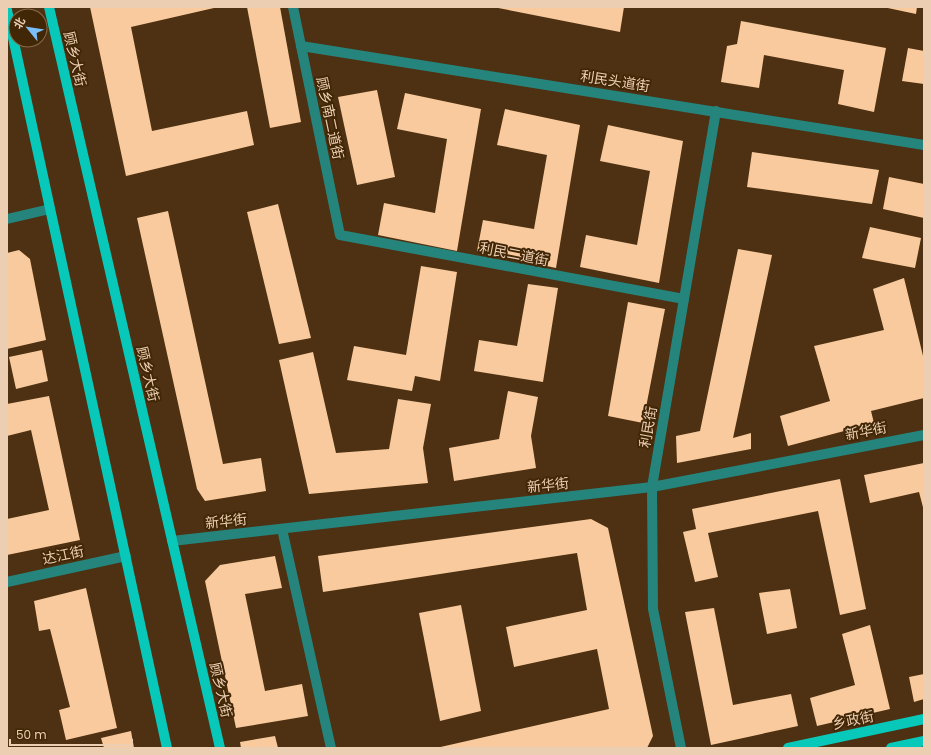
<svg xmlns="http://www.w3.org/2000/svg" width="931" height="755" viewBox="0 0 931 755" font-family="Poppins,'Noto Sans SC',sans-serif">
<rect width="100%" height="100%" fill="#4d3112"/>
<g fill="#f9ca9d">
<path d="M90,7H214V8L131,27L152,131L247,111L254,145L126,176Z"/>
<path d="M247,7H280L301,122L270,128Z"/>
<path d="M493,7H624L620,32Z"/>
<path d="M883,7H917L916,14Z"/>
<path d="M741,21L886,48L874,112L838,104L844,70L764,55L759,88L721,82L727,46L737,44Z"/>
<path d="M908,48L924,51V84L902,81Z"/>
<path d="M377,90L395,177L357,185L338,97Z"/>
<path d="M405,93L481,109L457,251L378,235L384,203L435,213L447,139L397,129Z"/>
<path d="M505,109L580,125L556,268L477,251L483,220L534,229L547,155L497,145Z"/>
<path d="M608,125L683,141L659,283L580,267L586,235L637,245L650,171L600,161Z"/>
<path d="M752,152L879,170L872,204L747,187Z"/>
<path d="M889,177L924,184V218L883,209Z"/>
<path d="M278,204L311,338L279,344L247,212Z"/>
<path d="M168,211L223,464L261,458L266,491L205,501L197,489L137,218Z"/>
<path d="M870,227L921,238L915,268L862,258Z"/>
<path d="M738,249L772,255L733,438L751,433V449L677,463L676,436L700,431Z"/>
<path d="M19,250L30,259L46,340L7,349V253Z"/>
<path d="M421,266L457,272L440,381L415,376L412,391L347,380L354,346L406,355Z"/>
<path d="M904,278L924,360V398L871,411L874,423L788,446L780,416L830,401L814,346L884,330L873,289Z"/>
<path d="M528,284L558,288L543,382L474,371L479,340L517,346Z"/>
<path d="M628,302L665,309L643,423L608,416Z"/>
<path d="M42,350L48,381L16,389L9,357Z"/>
<path d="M313,352L336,453L389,449L398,399L431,404L423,448L428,483L309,494L279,360Z"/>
<path d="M508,391L538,397L531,436L536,468L454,481L449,448L499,439Z"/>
<path d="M49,396L80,540L7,555V519L49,510L31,430L7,436V404Z"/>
<path d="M924,463V511L919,492L870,503L864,475Z"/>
<path d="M840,479L866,609L840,615L818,511L708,533L718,577L695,582L683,532L696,529L692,509Z"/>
<path d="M591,519L608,528L653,736L647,748H436L609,709L597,649L514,667L506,627L587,610L577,553L323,592L318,556Z"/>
<path d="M275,556L282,588L245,594L265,691L302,684L308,716L236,728L205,581L220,565Z"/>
<path d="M86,588L117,728L66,740L59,710L70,707L50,629L39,631L34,601Z"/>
<path d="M790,589L797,628L767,634L759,593Z"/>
<path d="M461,605L481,711L440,721L419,613Z"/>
<path d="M714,608L733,705L791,694L798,726L711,745L685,612Z"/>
<path d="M870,625L890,709L817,726L810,698L855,685L842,634Z"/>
<path d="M924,674V699L914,702L909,677Z"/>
<path d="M131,731L134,748H104L101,738Z"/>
<path d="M275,736L278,748H241L240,742Z"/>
</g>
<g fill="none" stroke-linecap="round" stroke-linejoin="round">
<g stroke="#25847b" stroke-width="10">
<path d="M293,7L340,235L684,299"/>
<path d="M301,46L924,145"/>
<path d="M7,219L50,209"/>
<path d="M282,529L331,748"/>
<path d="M172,541L652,487L924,435"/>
<path d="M7,582L126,556"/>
<path d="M681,748L653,609L652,487L716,111"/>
</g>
<g stroke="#08c9b9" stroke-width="10">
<path d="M49,7L220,748"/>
<path d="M7,10L167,748"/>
<path d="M788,748L924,719"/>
<path d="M891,748L924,741"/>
</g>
</g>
<g text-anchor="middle" stroke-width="4" stroke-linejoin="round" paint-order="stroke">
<g font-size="14" fill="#ecceb2" stroke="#422707">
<text transform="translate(75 59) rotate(77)" y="5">顾乡大街</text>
<text transform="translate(615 81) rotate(9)" y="5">利民头道街</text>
<text transform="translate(330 118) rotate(78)" y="5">顾乡南二道街</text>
<text transform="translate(514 254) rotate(11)" y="5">利民二道街</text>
<text transform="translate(148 374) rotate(77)" y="5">顾乡大街</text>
<text transform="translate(648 427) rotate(-80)" y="5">利民街</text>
<text transform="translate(866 431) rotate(-11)" y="5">新华街</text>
<text transform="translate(548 485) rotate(-6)" y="5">新华街</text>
<text transform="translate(226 521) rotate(-6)" y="5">新华街</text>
<text transform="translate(63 555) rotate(-12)" y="5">达江街</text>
<text transform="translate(221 690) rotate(77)" y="5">顾乡大街</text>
<text transform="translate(853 720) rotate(-12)" y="5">乡政街</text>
</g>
</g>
<rect width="931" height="755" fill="none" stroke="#ecceb2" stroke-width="16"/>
<g transform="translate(28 28) rotate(300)"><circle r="19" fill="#422707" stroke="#866a4b"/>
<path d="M0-3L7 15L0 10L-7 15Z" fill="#7abff8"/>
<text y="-6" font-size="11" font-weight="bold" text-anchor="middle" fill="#ecceb2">北</text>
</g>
<path d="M10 739v6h122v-6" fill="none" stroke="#ecceb2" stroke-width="2"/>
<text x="16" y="739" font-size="12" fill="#ecceb2" stroke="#422707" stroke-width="3" paint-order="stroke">50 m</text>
</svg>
